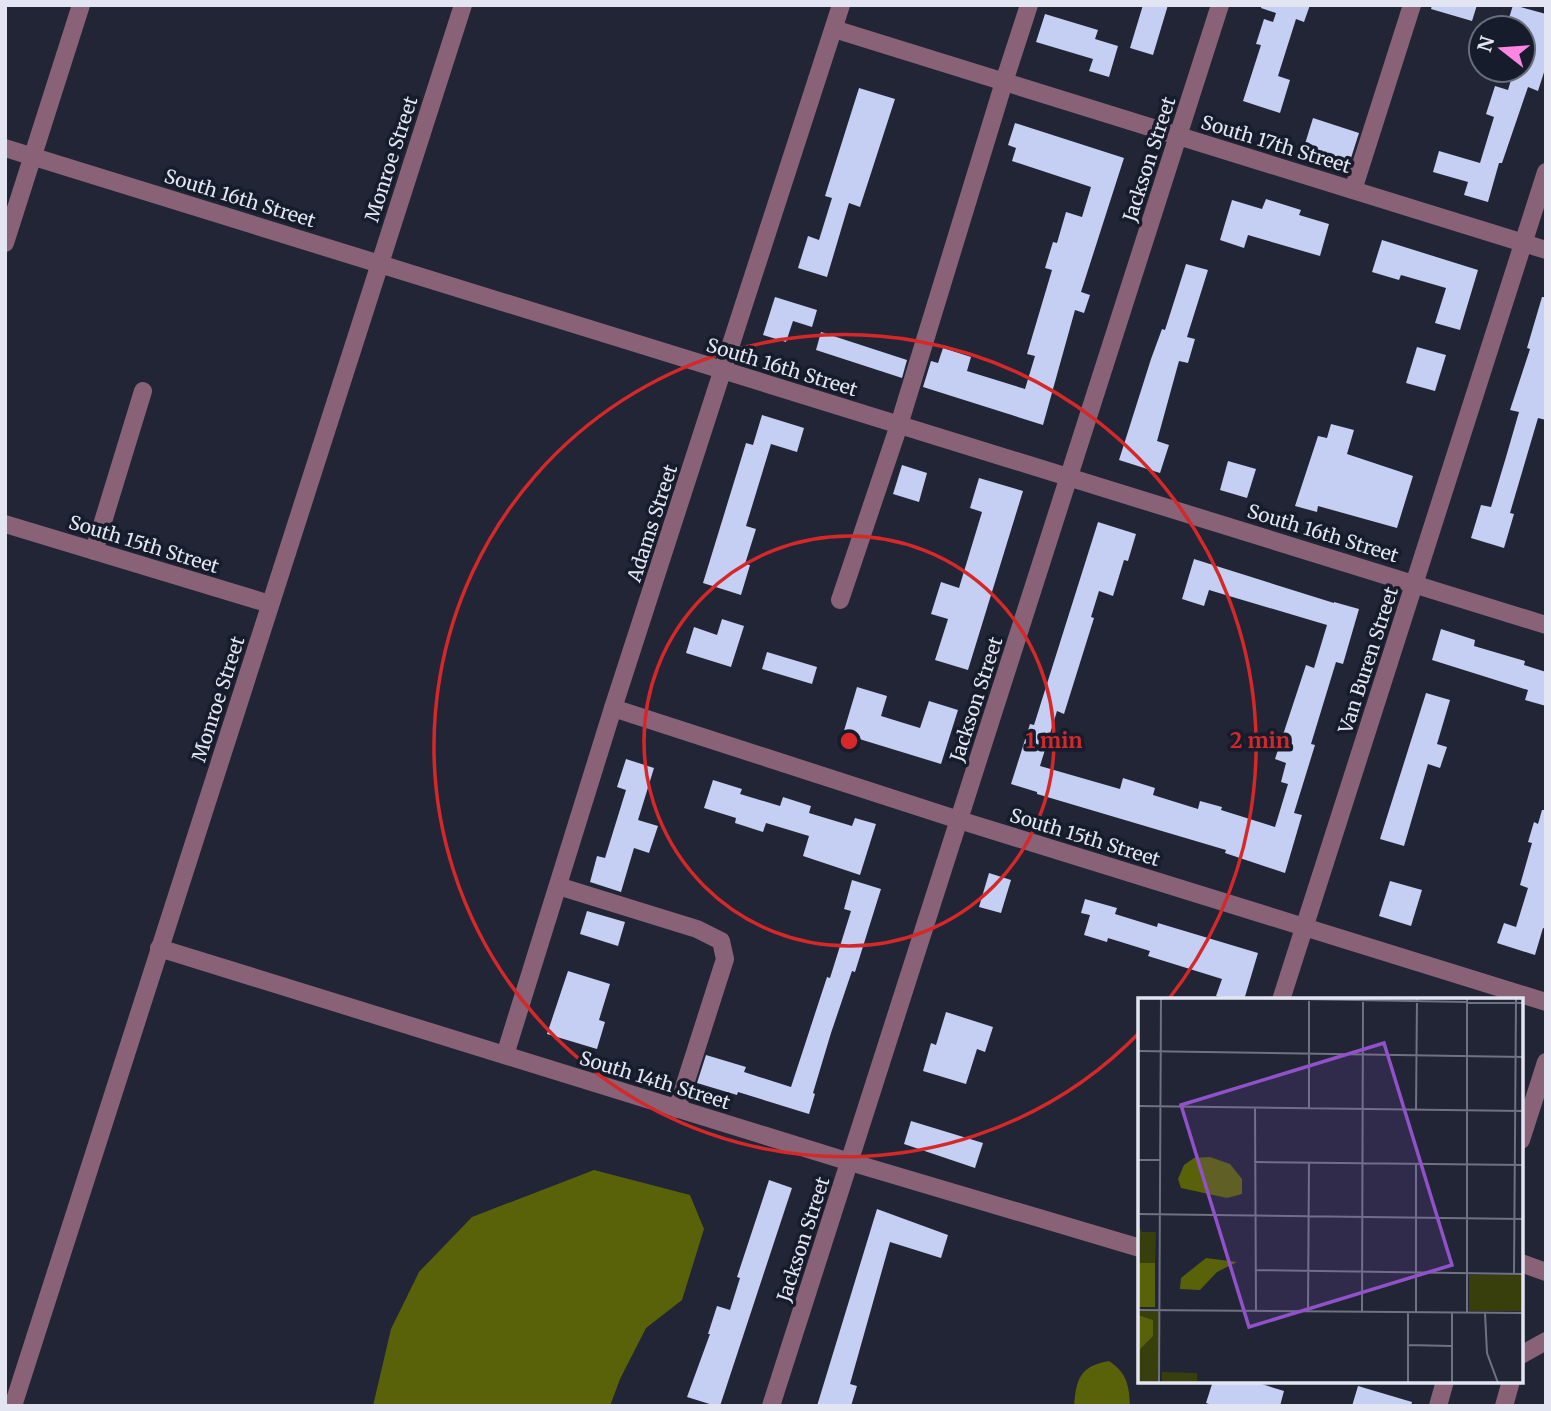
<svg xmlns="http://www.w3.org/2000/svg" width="1551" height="1411" viewBox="0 0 1551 1411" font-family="Merriweather,serif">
<rect width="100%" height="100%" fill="#212536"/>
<g fill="#596209">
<path d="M594,1170L690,1195L704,1229L682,1300L646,1328L620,1379L610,1406H373L391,1329L419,1272L472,1217Z"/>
<path d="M1109,1361C1127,1373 1129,1385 1130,1406H1074C1076,1379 1080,1366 1109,1361Z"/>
</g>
<g fill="#c5cff3">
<path d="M1143,5H1168L1153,55L1130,48Z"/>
<path d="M1262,5H1310L1304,22L1296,19L1278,76L1290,80L1280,113L1243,101L1261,45L1256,44L1264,19L1273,22L1276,13L1261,8Z"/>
<path d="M1432,5H1477L1472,21L1431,9Z"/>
<path d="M1513,5L1546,14V66L1538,91L1528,87L1502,163H1499L1488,202L1464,195L1468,182L1433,172L1439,151L1480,163L1494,117L1486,114L1495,86L1508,90L1514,70H1523V28H1506Z"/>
<path d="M1045,14L1098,30L1095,39L1118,46L1109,77L1089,71L1093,59L1036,42Z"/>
<path d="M859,88L895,99L860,207L849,203L827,277L798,268L808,236L819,240L832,198L825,196Z"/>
<path d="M1313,118L1359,133L1350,161L1304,147Z"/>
<path d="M1015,123L1124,158L1081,292L1090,295L1084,313L1075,310L1043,425L923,387L931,361L938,363L943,348L971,357L967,371L1025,389L1035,356L1027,354L1052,270L1045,268L1053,242L1057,243L1066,212L1082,217L1091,187L1012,161L1016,148L1008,145Z"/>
<path d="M1266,199L1301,210L1299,215L1329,224L1320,256L1248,235L1244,248L1220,240L1232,200L1262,209Z"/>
<path d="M1382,240L1478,270L1460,330L1435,323L1446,288L1401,275L1399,280L1372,272Z"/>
<path d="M1186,264L1208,270L1187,337L1195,339L1188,363L1179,361L1157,441L1169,445L1160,473L1119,460L1151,359L1162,329L1165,330Z"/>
<path d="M775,297L817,310L812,327L793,321L786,342L763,335Z"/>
<path d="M1542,297H1546V420L1538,418L1510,513L1514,514L1504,548L1471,538L1481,505L1491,507L1506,457L1519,412L1510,410L1530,349L1527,348Z"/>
<path d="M821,332L907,360L902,378L816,350Z"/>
<path d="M1417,347L1446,355L1435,391L1406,383Z"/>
<path d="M762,415L804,428L797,452L771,444L746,526L756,529L745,564L750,565L741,595L703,583L746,443L753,445Z"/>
<path d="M1331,424L1354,430L1347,454L1413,476L1397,528L1318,506L1317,512L1295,506L1318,436L1327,438Z"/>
<path d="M1228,461L1256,469L1247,498L1220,490Z"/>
<path d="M902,465L927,473L919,502L893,494Z"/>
<path d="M979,478L1023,491L968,670L935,660L948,619L931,614L941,582L959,588L982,512L970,508Z"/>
<path d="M1098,522L1136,534L1128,561L1124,560L1113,596L1099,591L1091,617L1094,618L1064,714L1057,711L1040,766L1120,789L1123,778L1155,788L1153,795L1198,809L1200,801L1222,807L1221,810L1275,827L1288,784L1281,782L1286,763L1275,759L1306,665L1314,668L1327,625L1209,590L1204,606L1182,599L1194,559L1334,603V602L1359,609L1343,664L1336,662L1311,744L1315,745L1294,813L1302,815L1285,873L1225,853L1226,850L1037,794V792L1011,784L1030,724L1034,725Z"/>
<path d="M722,619L744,626L731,667L686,653L694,627L717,635Z"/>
<path d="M1441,629L1475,640L1474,646L1525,661L1524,665L1546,672V706L1525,700L1528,690L1432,660Z"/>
<path d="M767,652L817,667L812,684L762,669Z"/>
<path d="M857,687L887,696L881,716L920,728L929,701L958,710L941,764L843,734Z"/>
<path d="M1426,693L1450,700L1437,744L1447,747L1440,768L1428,764L1404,846L1380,839Z"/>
<path d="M626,759L654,768L638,820L658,826L649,853L634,848L621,892L590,882L597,856L605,858L626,790L617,787Z"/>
<path d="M713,780L742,789L740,794L780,806L783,797L811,806L809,813L852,826L855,818L876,824L860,875L803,856L809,836L766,823L763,832L735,823L736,818L704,808Z"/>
<path d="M1542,810H1546V929L1543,928L1535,955L1497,943L1504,923L1516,927L1528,888L1520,885L1532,843L1528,842L1534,822L1538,824Z"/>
<path d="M989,873L1011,880L1001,913L979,907Z"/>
<path d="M852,880L881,889L855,972L852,971L831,1033L813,1093L815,1094L809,1114L738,1092L737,1095L697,1083L706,1055L746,1067L744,1072L791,1087L827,977L830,978L851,911L844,909Z"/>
<path d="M1390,881L1422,890L1411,926L1379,916Z"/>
<path d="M1085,899L1117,908L1115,914L1157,927L1158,923L1258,953L1244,1000H1229L1216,996L1222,979L1148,956L1150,951L1108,938L1107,942L1084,935L1090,915L1081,913Z"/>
<path d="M587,911L625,922L618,946L580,934Z"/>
<path d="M568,971L610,984L599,1020L605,1022L597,1049L547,1034Z"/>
<path d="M946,1012L993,1027L985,1052L977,1049L966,1084L923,1071L931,1043L936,1045Z"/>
<path d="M911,1121L983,1143L975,1168L904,1144Z"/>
<path d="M769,1180L792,1188L720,1406H716L687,1397L710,1334H708L717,1306L730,1310L740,1278L737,1277Z"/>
<path d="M877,1209L948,1235L941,1258L890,1242L850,1384L857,1386L851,1406H817Z"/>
<path d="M1213,1381H1252L1284,1391L1280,1406H1215L1206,1403Z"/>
<path d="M1358,1386L1412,1402L1411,1406H1352Z"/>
</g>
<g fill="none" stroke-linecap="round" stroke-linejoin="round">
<g stroke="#896277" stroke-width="18">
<path d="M834,29L1546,250"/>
<path d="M5,148L1546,625"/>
<path d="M1353,190L1412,5"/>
<path d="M5,243L81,5"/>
<path d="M5,524L270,604"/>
<path d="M94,551L143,391"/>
<path d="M840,600L899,425L1004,82L1029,5"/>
<path d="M613,708L959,820L1546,1002"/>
<path d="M558,886L697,929L721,941L725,959L677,1109"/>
<path d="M159,948L850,1162L1140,1248"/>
<path d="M1281,1000L1546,172"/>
<path d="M505,1055L613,708L841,5"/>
<path d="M1521,1140L1546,1062"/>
<path d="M1521,1263L1546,1272"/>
<path d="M1521,1355L1546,1341"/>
<path d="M13,1406L463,5"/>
<path d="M771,1406L1220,5"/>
<path d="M1438,1406L1445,1381"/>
<path d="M1504,1406L1511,1381"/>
</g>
</g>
<g fill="none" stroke="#d62828" stroke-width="3.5">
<circle cx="849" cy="741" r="205"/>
<path d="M1140 1032A411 411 0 1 1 1168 1000"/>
</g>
<g text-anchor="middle" stroke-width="7" stroke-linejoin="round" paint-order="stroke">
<g font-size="19" fill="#e3e6f2" stroke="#171c2c">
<text transform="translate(1276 144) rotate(17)" y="7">South 17th Street</text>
<text transform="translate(391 159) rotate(-72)" y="7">Monroe Street</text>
<text transform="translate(1149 159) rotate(-72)" y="7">Jackson Street</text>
<text transform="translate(240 198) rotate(17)" y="7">South 16th Street</text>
<text transform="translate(782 367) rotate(17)" y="7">South 16th Street</text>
<text transform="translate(652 523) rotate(-72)" y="7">Adams Street</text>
<text transform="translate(1323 533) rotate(17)" y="7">South 16th Street</text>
<text transform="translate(144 544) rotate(17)" y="7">South 15th Street</text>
<text transform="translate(1368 660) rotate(-72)" y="7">Van Buren Street</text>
<text transform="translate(218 699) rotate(-72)" y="7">Monroe Street</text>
<text transform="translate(976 699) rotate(-72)" y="7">Jackson Street</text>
<text transform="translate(1085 837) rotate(17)" y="7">South 15th Street</text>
<text transform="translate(655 1080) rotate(17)" y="7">South 14th Street</text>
<text transform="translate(803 1239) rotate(-72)" y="7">Jackson Street</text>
</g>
</g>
<g transform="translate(1138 998)">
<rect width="385" height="385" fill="#212536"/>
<path d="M0,227L4,234H18L17,265H0ZM331,277H385V313H331ZM0,312H21V385H0ZM24,374L59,375V385H24Z" fill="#383e0c"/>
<path d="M56,160L72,159L92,166L104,181V196L89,200L43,190L40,181L46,167ZM68,260L99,264L79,274L62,292L42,291L43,280ZM0,265H17V309H0ZM0,317L15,322V338L0,353Z" fill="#596209"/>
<path fill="none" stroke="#6f7281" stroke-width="2" d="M100,0L385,5M329,0V315M0,53L385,59M0,108L385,113M117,109L118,313M171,110V0M278,112L279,1M0,162H22M116,164L385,167M278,166V314M0,216L385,221M117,272L385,276M376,276L378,0M0,312L385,315M170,313L171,164M224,314L225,0M314,314V385M347,315L349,355L360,385M270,347L313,348M21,385L23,0M270,385V314"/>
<path fill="#9051c9" fill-opacity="0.15" stroke="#9051c9" stroke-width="3.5" d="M246,45L314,267L111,329L43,107Z"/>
<rect width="385" height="385" fill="none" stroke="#e3e6f2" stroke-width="3.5"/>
</g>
<circle cx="849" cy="741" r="10" fill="#d62828" stroke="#171c2c" stroke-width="3.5"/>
<g font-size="21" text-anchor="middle" font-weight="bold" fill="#d62828" stroke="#171c2c" stroke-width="7" stroke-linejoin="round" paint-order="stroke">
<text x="1054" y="748">1 min</text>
<text x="1260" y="748">2 min</text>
</g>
<rect width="1551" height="1411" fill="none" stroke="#e3e6f2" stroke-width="14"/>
<g transform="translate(1502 49) rotate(287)"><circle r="33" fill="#171c2c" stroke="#696d7b" stroke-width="2"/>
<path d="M0-5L12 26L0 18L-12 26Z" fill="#fd86e3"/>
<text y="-10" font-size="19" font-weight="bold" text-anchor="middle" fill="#e3e6f2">N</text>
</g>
</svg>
